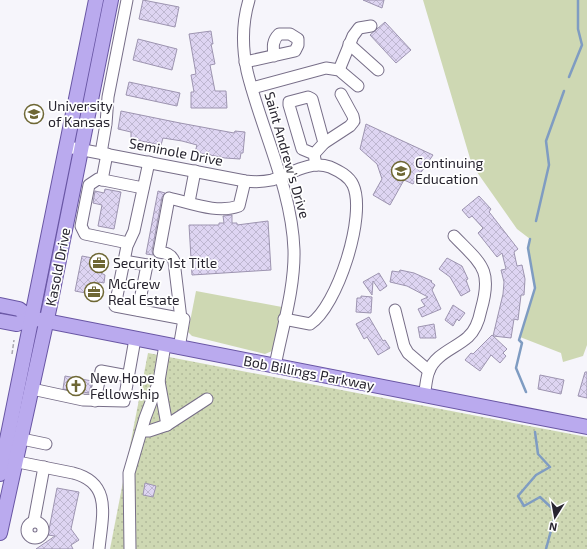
<svg xmlns="http://www.w3.org/2000/svg" width="587" height="549" viewBox="0 0 587 549" font-family="'Exo 2',sans-serif">
<defs>
<pattern id="park-dots" width="8" height="8" patternUnits="userSpaceOnUse"><rect width="8" height="8" fill="#ced8b3"/><path d="M2 2h.1M6 6h.1" fill="none" stroke="#b1b99a" stroke-width="1.8" stroke-linecap="round"/></pattern>
<pattern id="building-cross-hatch" width="8" height="8" patternUnits="userSpaceOnUse"><rect width="8" height="8" fill="#ded5f2"/><path d="M0 0l8 8M0 8l8-8" fill="none" stroke="#beb7d0"/></pattern>
</defs>
<rect width="100%" height="100%" fill="#f6f5fb"/>
<g fill="#ced8b3">
<path d="M423,0H587V345L583,356L563,362L561,353L520,337L535,288L528,248L530,239L517,229L472,165Z"/>
<path d="M196,291L282,307L272,351L265,354L192,336L188,332Z"/>
</g>
<path fill="url(#park-dots)" d="M148,353L587,437V549H110Z"/>
<g fill="none" stroke-linecap="round" stroke-linejoin="round">
<g stroke="#7f9cc2" stroke-width="2.5">
<path d="M569,77L582,45L578,29V0"/>
<path d="M536,221L549,165L546,141L564,91"/>
<path d="M526,392L516,368L522,343L519,340L535,288L528,248L530,239"/>
<path d="M535,432L538,454L550,467L536,475L518,496L524,506L540,497L556,512L546,549"/>
</g>
</g>
<g fill="url(#building-cross-hatch)" stroke="#9d94b0">
<path d="M143,0L179,7L175,27L139,19Z"/>
<path d="M363,0H384L382,8Z"/>
<path d="M385,22L411,50L396,63L370,35Z"/>
<path d="M211,31L213,44H211L215,64L210,65L215,91H226L227,108H191V92H194L191,75L196,74L189,34Z"/>
<path d="M138,39L177,49L172,70L133,60Z"/>
<path d="M129,82L180,93L177,106L126,95Z"/>
<path d="M121,111L180,123L234,133L235,131L245,132L243,153H241L240,159L225,158L195,152L197,145L182,141L163,138L161,145L131,139V132L118,129Z"/>
<path d="M366,124L433,155L413,184L404,180L390,205L373,195L382,179L377,164L360,149Z"/>
<path d="M105,189L121,192L114,229L98,226L102,205L93,203L95,191L104,193Z"/>
<path d="M158,191L165,193L162,197L152,251L153,255L146,254Z"/>
<path d="M479,196L491,209L489,212L490,213L518,249L514,252L517,266L522,265L525,279L524,295H521L518,320L514,319L511,338L493,336L503,294L504,282L501,270L506,269L502,253L497,257L478,233L483,228L472,216L469,218L462,210Z"/>
<path d="M232,215V223H237V225L268,221L271,270L192,275L189,225H219V223H224L223,216Z"/>
<path d="M82,256L103,260L101,273L105,275L104,283L99,282L96,295L75,291Z"/>
<path d="M447,258L462,266L468,279L466,280L470,291L461,296L450,277L439,269Z"/>
<path d="M400,270L414,273L432,281L431,282L435,285L432,290L441,309L422,317L418,309L425,306L421,300L428,297L407,286L390,282L392,271L399,272Z"/>
<path d="M379,273L387,286L380,291L373,281L372,295L363,282Z"/>
<path d="M361,296L372,297L371,313L356,312L357,298H361Z"/>
<path d="M453,305L465,313L459,321L457,319L453,326L445,320Z"/>
<path d="M369,317L383,341L385,340L390,348L378,355L367,337L364,339L356,324Z"/>
<path d="M434,324L436,338H420L418,327Z"/>
<path d="M492,335L507,349L503,353L506,356L500,363L491,355L480,371L465,360L471,353L473,354Z"/>
<path d="M585,372H587V398L578,396Z"/>
<path d="M540,375L564,380L561,394L538,389Z"/>
<path d="M65,376L92,381L89,393L63,389Z"/>
<path d="M145,483L156,486L153,497L143,495Z"/>
<path d="M57,488L79,492L71,529L79,540L71,545L73,549H36L55,536L48,535Z"/>
</g>
<g fill="none" stroke-linecap="round" stroke-linejoin="round">
<g stroke="#776e88" stroke-width="13">
<g id="minor">
<path d="M249,0C242,23 242,47 247,71C261,129 292,189 294,250C295,288 282,329 275,366"/>
<path d="M349,44L378,70"/>
<path d="M245,62L295,51L298,45V39L290,34H279C272,41 273,47 274,56"/>
<path d="M339,70L353,36L359,28L371,26"/>
<path d="M252,88L326,68L339,70L358,86"/>
<path d="M324,143L350,126L354,121L353,116L341,94"/>
<path d="M73,148L245,181C254,182 263,182 272,180C291,174 309,160 330,167C339,171 349,176 353,185C367,215 337,307 310,324L284,319"/>
<path d="M101,153L106,124L108,97L127,0"/>
<path d="M314,154L324,143L312,99L308,97L289,102V105L302,149L314,154L316,165"/>
<path d="M149,162L134,231L127,246L115,306L184,319L179,348"/>
<path d="M102,180L107,154"/>
<path d="M189,202L195,171"/>
<path d="M128,243L85,234L81,226L89,185L98,179L143,188"/>
<path d="M124,261L147,265L138,310"/>
<path d="M395,310L404,346L408,353L429,371"/>
<path d="M181,319L174,261C171,254 166,253 159,252L169,198C191,203 217,214 239,206L245,181"/>
<path d="M165,345L159,381L167,425L207,399"/>
<path d="M32,389L83,400L124,401L135,339"/>
<path d="M424,395C426,388 426,378 429,371C435,354 456,348 468,337C476,330 479,320 481,310C493,269 481,264 454,236"/>
<path d="M95,401L101,371L128,376"/>
<path d="M142,431H149L167,425"/>
<path d="M22,439L46,444"/>
<path d="M8,460L73,473C113,483 102,517 99,549"/>
<path d="M34,521L44,467"/>
<circle cx="35" cy="530" r="8"/>
<path d="M130,549L129,473L145,418L159,381"/>
</g>
</g>
<g stroke="#6956a4" stroke-width="16">
<g id="major">
<path d="M0,305L19,309L31,318L587,427"/>
<path d="M0,321L17,324L31,318"/>
<path d="M0,474L96,0"/>
<path d="M0,533L50,305L111,0"/>
</g>
</g>
<path stroke="#a9a7af" stroke-width="1.5" stroke-dasharray="4 2" stroke-linecap="butt" d="M12,354L14,340"/>
<use href="#minor" stroke="#fff" stroke-width="11"/>
<use href="#major" stroke="#baaaee" stroke-width="14"/>
</g>
<defs>
<g id="university-ring" transform="scale(1)"><circle r="9.5" fill="#fff" stroke="#6e6734" stroke-width="1.5"/><path d="M0-5L7-2L0 1L-7-2ZM-4 1L0 2.5L4 1V4Q0 6-4 4Z" fill="#6e6734"/></g>
<g id="office-ring" transform="scale(1)"><circle r="9.5" fill="#fff" stroke="#6e6734" stroke-width="1.5"/><path d="M-6-3h4V-5.5h4V-3h4V5H-6ZM-1-4.5V-3h2v-1.5ZM-6 0V1H6V0Z" fill="#6e6734"/></g>
<g id="church-ring" transform="scale(1)"><circle r="9.5" fill="#fff" stroke="#6e6734" stroke-width="1.5"/><path d="M-1.2-6h2.4v3.5h3.3v2.4h-3.3V6h-2.4V-.1h-3.3v-2.4h3.3Z" fill="#6e6734"/></g>
</defs>
<g fill-rule="evenodd">
<use href="#university-ring" x="34" y="114"/>
<use href="#university-ring" x="401" y="171"/>
<use href="#office-ring" x="99" y="263"/>
<use href="#office-ring" x="94" y="292"/>
<use href="#church-ring" x="76" y="386"/>
</g>
<g text-anchor="middle" stroke-width="3.5" stroke-linejoin="round" paint-order="stroke">
<g font-size="14" fill="#282530" stroke="#fff" text-anchor="start">
<text x="48" y="111">University<tspan x="48" dy="16">of Kansas</tspan></text>
<text x="415" y="168">Continuing<tspan x="415" dy="16">Education</tspan></text>
<text x="113" y="268">Security 1st Title</text>
<text x="108" y="289">McGrew<tspan x="108" dy="16">Real Estate</tspan></text>
<text x="90" y="383">New Hope<tspan x="90" dy="16">Fellowship</tspan></text>
</g>
<g font-size="14" fill="#282530" stroke="#fff">
<text transform="translate(176 152) rotate(11)" y="5">Seminole Drive</text>
<text transform="translate(287 155) rotate(74)" y="5">Saint Andrew's Drive</text>
<text transform="translate(58 267) rotate(-79)" y="5">Kasold Drive</text>
<text transform="translate(309 373) rotate(11)" y="5">Bob Billings Parkway</text>
</g>
</g>
<g transform="translate(555 517) rotate(191)" stroke="#ffffff" stroke-width="3" paint-order="stroke">
<path d="M0-3L7 15L0 10L-7 15Z" fill="#282530"/>
<text y="-6" font-size="11" font-weight="bold" text-anchor="middle" fill="#282530">N</text>
</g>
</svg>
